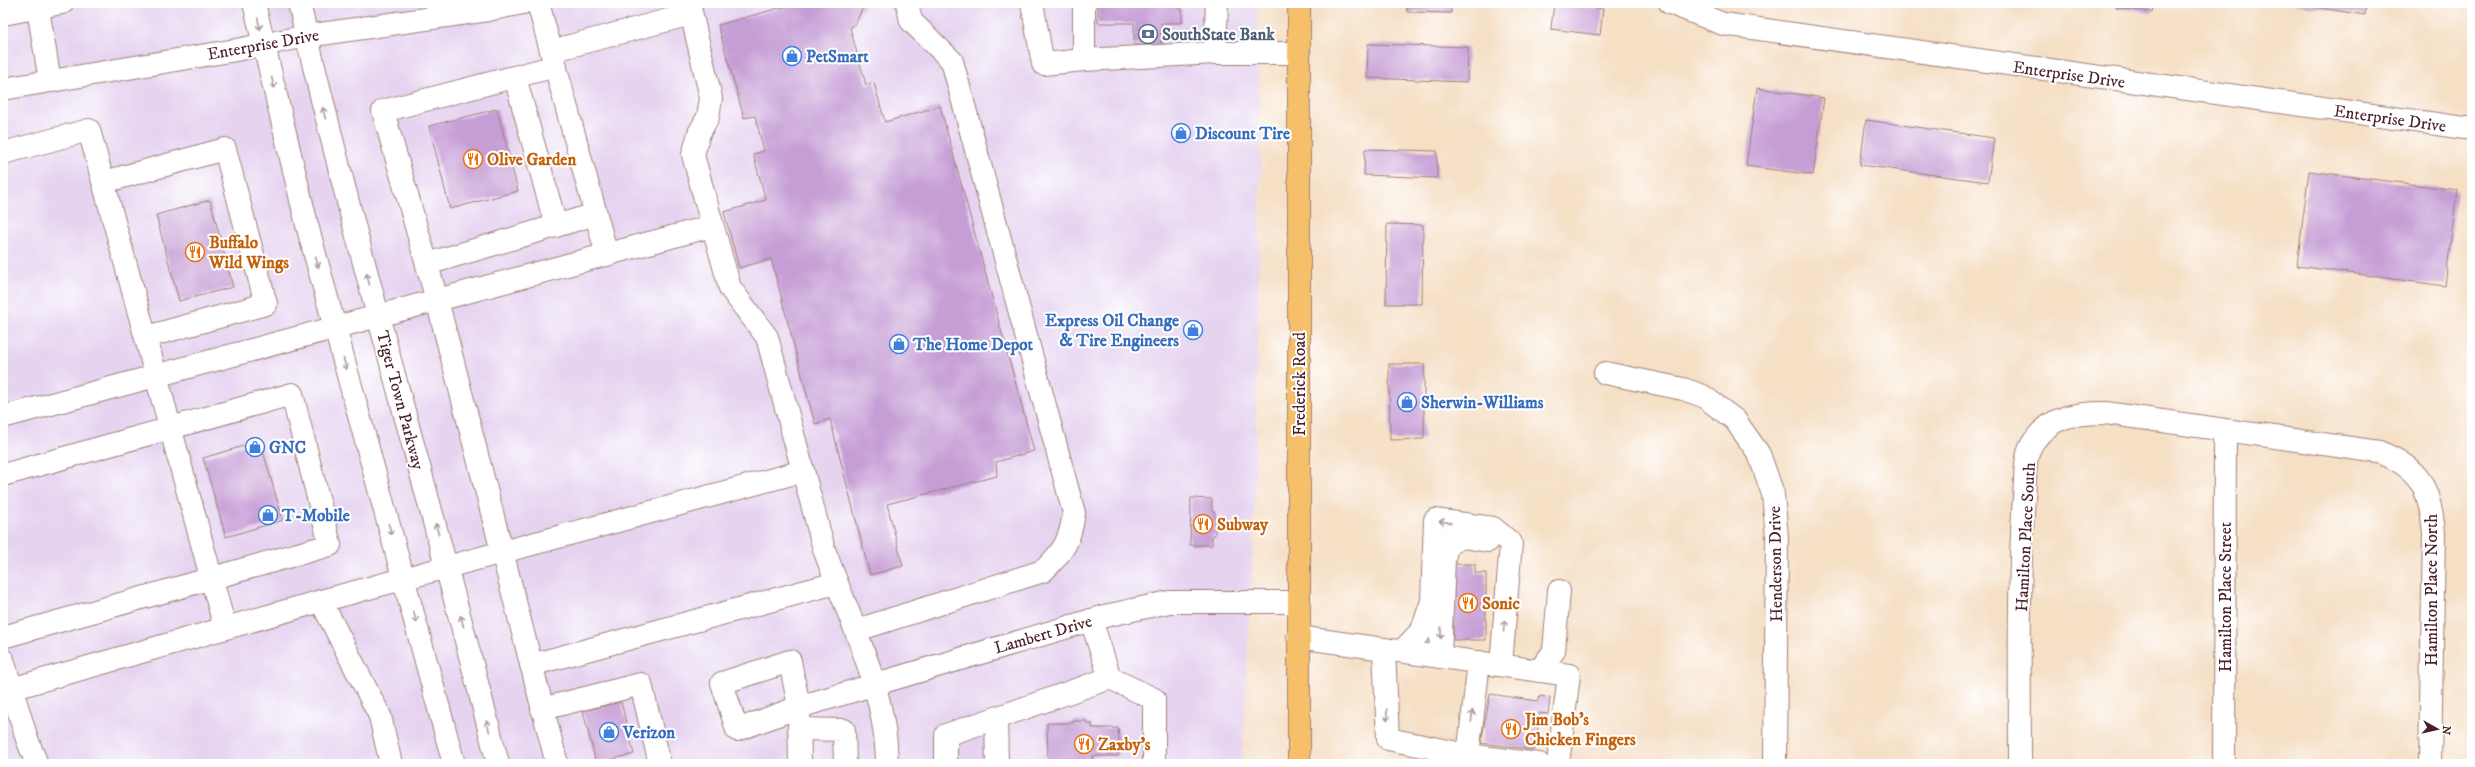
<svg xmlns="http://www.w3.org/2000/svg" width="2475" height="767" viewBox="0 0 2475 767" font-family="'IM FELL DW Pica',serif">
<rect width="100%" height="100%" fill="#fff"/>
<filter id="ink" filterUnits="userSpaceOnUse"><feTurbulence type="fractalNoise" baseFrequency=".025" numOctaves="2"/><feDisplacementMap in="SourceGraphic" scale="8" xChannelSelector="R" yChannelSelector="G"/><feConvolveMatrix kernelMatrix="1 2 1 2 8 2 1 2 1" color-interpolation-filters="sRGB"/></filter>
<filter id="wash" filterUnits="userSpaceOnUse"><feTurbulence type="fractalNoise" baseFrequency=".012" numOctaves="4" result="noise"/><feDisplacementMap in="SourceGraphic" scale="16" xChannelSelector="R" yChannelSelector="G"/><feGaussianBlur stdDeviation="0.9" result="paint"/><feColorMatrix in="noise" values="0 0 0 0 0 0 0 0 0 0 0 0 0 0 0 0 0 1.4 0 .05"/><feComposite in="paint" operator="in"/></filter>
<g filter="url(#wash)">
<rect width="100%" height="100%" fill="#f5dfc5"/>
<path fill="#e5d3f0" d="M3,3H1257L1261,167L1254,529L1242,764H3Z"/>
<g id="blocks">
<g fill="#c69ed6">
<path d="M797,3H865L855,24L850,28L866,85L874,83L885,122L940,106L1034,451L996,462L997,476L887,504L903,566L870,575L830,419L815,424L771,259L739,268L724,212L766,200L753,154L764,151L755,116L744,118L718,25Z"/>
<path d="M1098,3H1179V9H1182V23H1161V45H1134V23H1098Z"/>
<path d="M1407,3H1451V13L1407,12Z"/>
<path d="M1554,3L1603,9L1600,35L1551,29Z"/>
<path d="M2117,3H2154L2152,12L2116,8Z"/>
<path d="M2289,3H2366L2365,15Z"/>
<path d="M1368,44L1468,47L1467,82L1367,78Z"/>
<path d="M1757,88L1824,98L1813,175L1746,166Z"/>
<path d="M497,109L518,191L450,209L429,126Z"/>
<path d="M1866,120L1994,138L1988,182L1860,165Z"/>
<path d="M1365,149L1437,151V178L1364,175Z"/>
<path d="M2309,171L2457,190L2445,286L2297,266Z"/>
<path d="M210,200L233,287L179,301L156,215Z"/>
<path d="M1387,224L1423,225L1422,304H1386Z"/>
<path d="M1389,364H1424V439L1390,440Z"/>
<path d="M260,441L283,520L226,537L203,458Z"/>
<path d="M1191,498L1212,499V511L1215,512V535H1212V545H1190Z"/>
<path d="M1454,564H1475V573H1486V640H1453V616L1448,615V604L1454,601Z"/>
<path d="M1490,694L1538,701L1540,696L1550,698L1548,714L1540,713L1535,750L1481,743Z"/>
<path d="M621,702L634,754L596,763L583,711Z"/>
<path d="M1073,721H1087V724H1092V728H1118L1120,751H1118V756H1092V762H1084V764H1070V761H1048L1047,723H1073Z"/>
</g>
</g>
</g>
<g filter="url(#ink)">
<use href="#blocks" fill-opacity="0" stroke="#a07f78" stroke-width="1"/>
<g fill="none" stroke-linecap="round" stroke-linejoin="round">
<g stroke="#a07f78" stroke-width="24">
<g id="minor">
<path d="M37,3L50,81"/>
<path d="M254,3L307,225L454,764"/>
<path d="M299,3C358,259 434,510 498,764"/>
<path d="M538,3L607,255"/>
<path d="M689,3L711,98L708,117L699,133L693,155L699,177L730,288L767,337L824,549C849,619 886,688 887,764"/>
<path d="M1032,3L1043,64L1084,60"/>
<path d="M1084,3V60L1215,53H1299"/>
<path d="M1670,3L1723,24L2472,129"/>
<path d="M3,14L62,3"/>
<path d="M551,51L691,14"/>
<path d="M1215,53L1217,3"/>
<path d="M556,66L383,111L437,300L557,764"/>
<path d="M515,77L556,226"/>
<path d="M3,89L236,50L307,36L488,10L523,3"/>
<path d="M3,153L89,130L225,628"/>
<path d="M104,182L225,149L266,304L146,337"/>
<path d="M427,264L596,214"/>
<path d="M1605,373L1683,389L1703,396L1735,420L1759,454L1773,494L1777,537L1775,764"/>
<path d="M3,417L712,226"/>
<path d="M3,475L292,394L330,545L3,637"/>
<path d="M321,601L380,716L391,764"/>
<path d="M1091,620L1110,678"/>
<path d="M857,630L1043,571C1064,551 1070,541 1074,513L952,61L911,21L907,3"/>
<path d="M1298,637L1569,675L1558,764"/>
<path d="M1384,649L1388,739L1468,755L1539,764"/>
<path d="M1402,651L1422,630L1432,601L1435,520L1493,528L1511,543L1501,665"/>
<path d="M1440,657L1444,558L1448,544L1463,537L1488,541"/>
<path d="M3,660L27,739L37,764"/>
<path d="M790,661L799,707L737,730L722,683Z"/>
<path d="M531,665L836,583"/>
<path d="M1539,671L1554,651L1559,591"/>
<path d="M11,689L321,601L803,471"/>
<path d="M542,709L641,684L660,764"/>
<path d="M799,729L844,730L845,764"/>
<path d="M1468,755L1479,662"/>
<path d="M800,764L799,707L1105,616L1169,602H1299"/>
<path d="M946,764V735L996,718"/>
<path d="M997,764L996,718L1110,678L1154,699V764"/>
<path d="M2020,764C2020,675 2018,586 2024,497C2026,480 2023,455 2034,441C2052,415 2077,413 2106,413L2379,452C2421,468 2430,489 2434,533L2430,764"/>
<path d="M2224,764L2225,431"/>
</g>
</g>
<g stroke="#a07f78" stroke-width="24">
<path id="major" d="M1299,3V764"/>
</g>
<use href="#minor" stroke="#fff" stroke-width="22"/>
<use href="#major" stroke="#f6c06b" stroke-width="22"/>
</g>
<defs><path id="oneway-shaft" d="M-6 0H5M1.5-3L5.5 0L1.5 3" fill="none" stroke-width="1.6" stroke-linecap="round" stroke-linejoin="round"/></defs>
<g stroke="#ae9aa0">
<use href="#oneway-shaft" transform="translate(259 24) rotate(77)"/>
<use href="#oneway-shaft" transform="translate(273 83) rotate(76)"/>
<use href="#oneway-shaft" transform="translate(324 113) rotate(-103)"/>
<use href="#oneway-shaft" transform="translate(317 262) rotate(75)"/>
<use href="#oneway-shaft" transform="translate(368 279) rotate(-105)"/>
<use href="#oneway-shaft" transform="translate(345 364) rotate(75)"/>
<use href="#oneway-shaft" transform="translate(1445 522) rotate(-172)"/>
<use href="#oneway-shaft" transform="translate(390 529) rotate(74)"/>
<use href="#oneway-shaft" transform="translate(437 529) rotate(-106)"/>
<use href="#oneway-shaft" transform="translate(415 617) rotate(75)"/>
<use href="#oneway-shaft" transform="translate(462 621) rotate(-105)"/>
<use href="#oneway-shaft" transform="translate(1504 626) rotate(-85)"/>
<use href="#oneway-shaft" transform="translate(1441 633) rotate(92)"/>
<use href="#oneway-shaft" transform="translate(1387 715) rotate(87)"/>
<use href="#oneway-shaft" transform="translate(1472 716) rotate(-83)"/>
<use href="#oneway-shaft" transform="translate(488 726) rotate(-104)"/>
</g>
</g>
<defs>
<g id="bank-ring" transform="scale(1)"><circle r="9.5" fill="#fff" stroke="#5c6f8a" stroke-width="1.5"/><path d="M-6-4H6V4H-6ZM0-2.3a2.3 2.3 0 1 0 0 4.6a2.3 2.3 0 1 0 0-4.6Z" fill="#5c6f8a"/></g>
<g id="shop-ring" transform="scale(1)"><circle r="9.5" fill="#fff" stroke="#3f7fe0" stroke-width="1.5"/><path d="M-5-2.5h2.3a2.7 3.5 0 0 1 5.4 0H5L5.5 6h-11ZM-1.5-2.5h3a1.5 2.3 0 0 0-3 0Z" fill="#3f7fe0"/></g>
<g id="restaurant-ring" transform="scale(1)"><circle r="9.5" fill="#fff" stroke="#e8710a" stroke-width="1.5"/><path d="M-5-6h1v4h1v-4h1v4h1v-4h1v5L-1.5 .5V6h-2V.5L-5-1ZM5-6V6H3V1.5H1.5Q1.5-4 5-6Z" fill="#e8710a"/></g>
</defs>
<g fill-rule="evenodd">
<use href="#bank-ring" x="1148" y="34"/>
<use href="#shop-ring" x="792" y="56"/>
<use href="#shop-ring" x="1181" y="133"/>
<use href="#restaurant-ring" x="473" y="159"/>
<use href="#restaurant-ring" x="195" y="252"/>
<use href="#shop-ring" x="1193" y="330"/>
<use href="#shop-ring" x="899" y="344"/>
<use href="#shop-ring" x="1407" y="402"/>
<use href="#shop-ring" x="255" y="447"/>
<use href="#shop-ring" x="268" y="515"/>
<use href="#restaurant-ring" x="1203" y="524"/>
<use href="#restaurant-ring" x="1468" y="603"/>
<use href="#restaurant-ring" x="1511" y="729"/>
<use href="#shop-ring" x="609" y="732"/>
<use href="#restaurant-ring" x="1084" y="744"/>
</g>
<g text-anchor="middle" stroke-width="4" stroke-linejoin="round" paint-order="stroke">
<g font-size="17" font-weight="bold" fill="#4e5e75" stroke="#fff" text-anchor="start">
<text x="1162" y="40">SouthState Bank</text>
</g>
<g font-size="17" fill="#4a1f2b" stroke="#fff">
<text transform="translate(263 44) rotate(-10)" y="6">Enterprise Drive</text>
<text transform="translate(2069 74) rotate(8)" y="6">Enterprise Drive</text>
<text transform="translate(2390 118) rotate(8)" y="6">Enterprise Drive</text>
<text transform="translate(1299 384) rotate(-90)" y="6">Frederick Road</text>
<text transform="translate(401 400) rotate(75)" y="6">Tiger Town Parkway</text>
<text transform="translate(2025 537) rotate(-87)" y="6">Hamilton Place South</text>
<text transform="translate(1775 564) rotate(-91)" y="6">Henderson Drive</text>
<text transform="translate(2431 590) rotate(-90)" y="6">Hamilton Place North</text>
<text transform="translate(2225 597) rotate(-90)" y="6">Hamilton Place Street</text>
<text transform="translate(1043 634) rotate(-16)" y="6">Lambert Drive</text>
</g>
<g font-size="17" font-weight="bold" fill="#366cbe" stroke="#fff" text-anchor="start">
<text x="806" y="62">PetSmart</text>
<text x="1195" y="139">Discount Tire</text>
<text x="1179" y="326" text-anchor="end">Express Oil Change<tspan x="1179" dy="20">&amp; Tire Engineers</tspan></text>
<text x="913" y="350">The Home Depot</text>
<text x="1421" y="408">Sherwin-Williams</text>
<text x="269" y="453">GNC</text>
<text x="282" y="521">T-Mobile</text>
<text x="623" y="738">Verizon</text>
</g>
<g font-size="17" font-weight="bold" fill="#c56008" stroke="#fff" text-anchor="start">
<text x="487" y="165">Olive Garden</text>
<text x="209" y="248">Buffalo<tspan x="209" dy="20">Wild Wings</tspan></text>
<text x="1217" y="530">Subway</text>
<text x="1482" y="609">Sonic</text>
<text x="1525" y="725">Jim Bob's<tspan x="1525" dy="20">Chicken Fingers</tspan></text>
<text x="1098" y="750">Zaxby's</text>
</g>
</g>
<rect width="2475" height="767" fill="none" stroke="#fff" stroke-width="16"/>
<g transform="translate(2437 729) rotate(98)" stroke="#ffffff" stroke-width="3" paint-order="stroke">
<path d="M0-3L7 15L0 10L-7 15Z" fill="#4a1f2b"/>
<text y="-6" font-size="11" font-weight="bold" text-anchor="middle" fill="#4a1f2b">N</text>
</g>
</svg>
